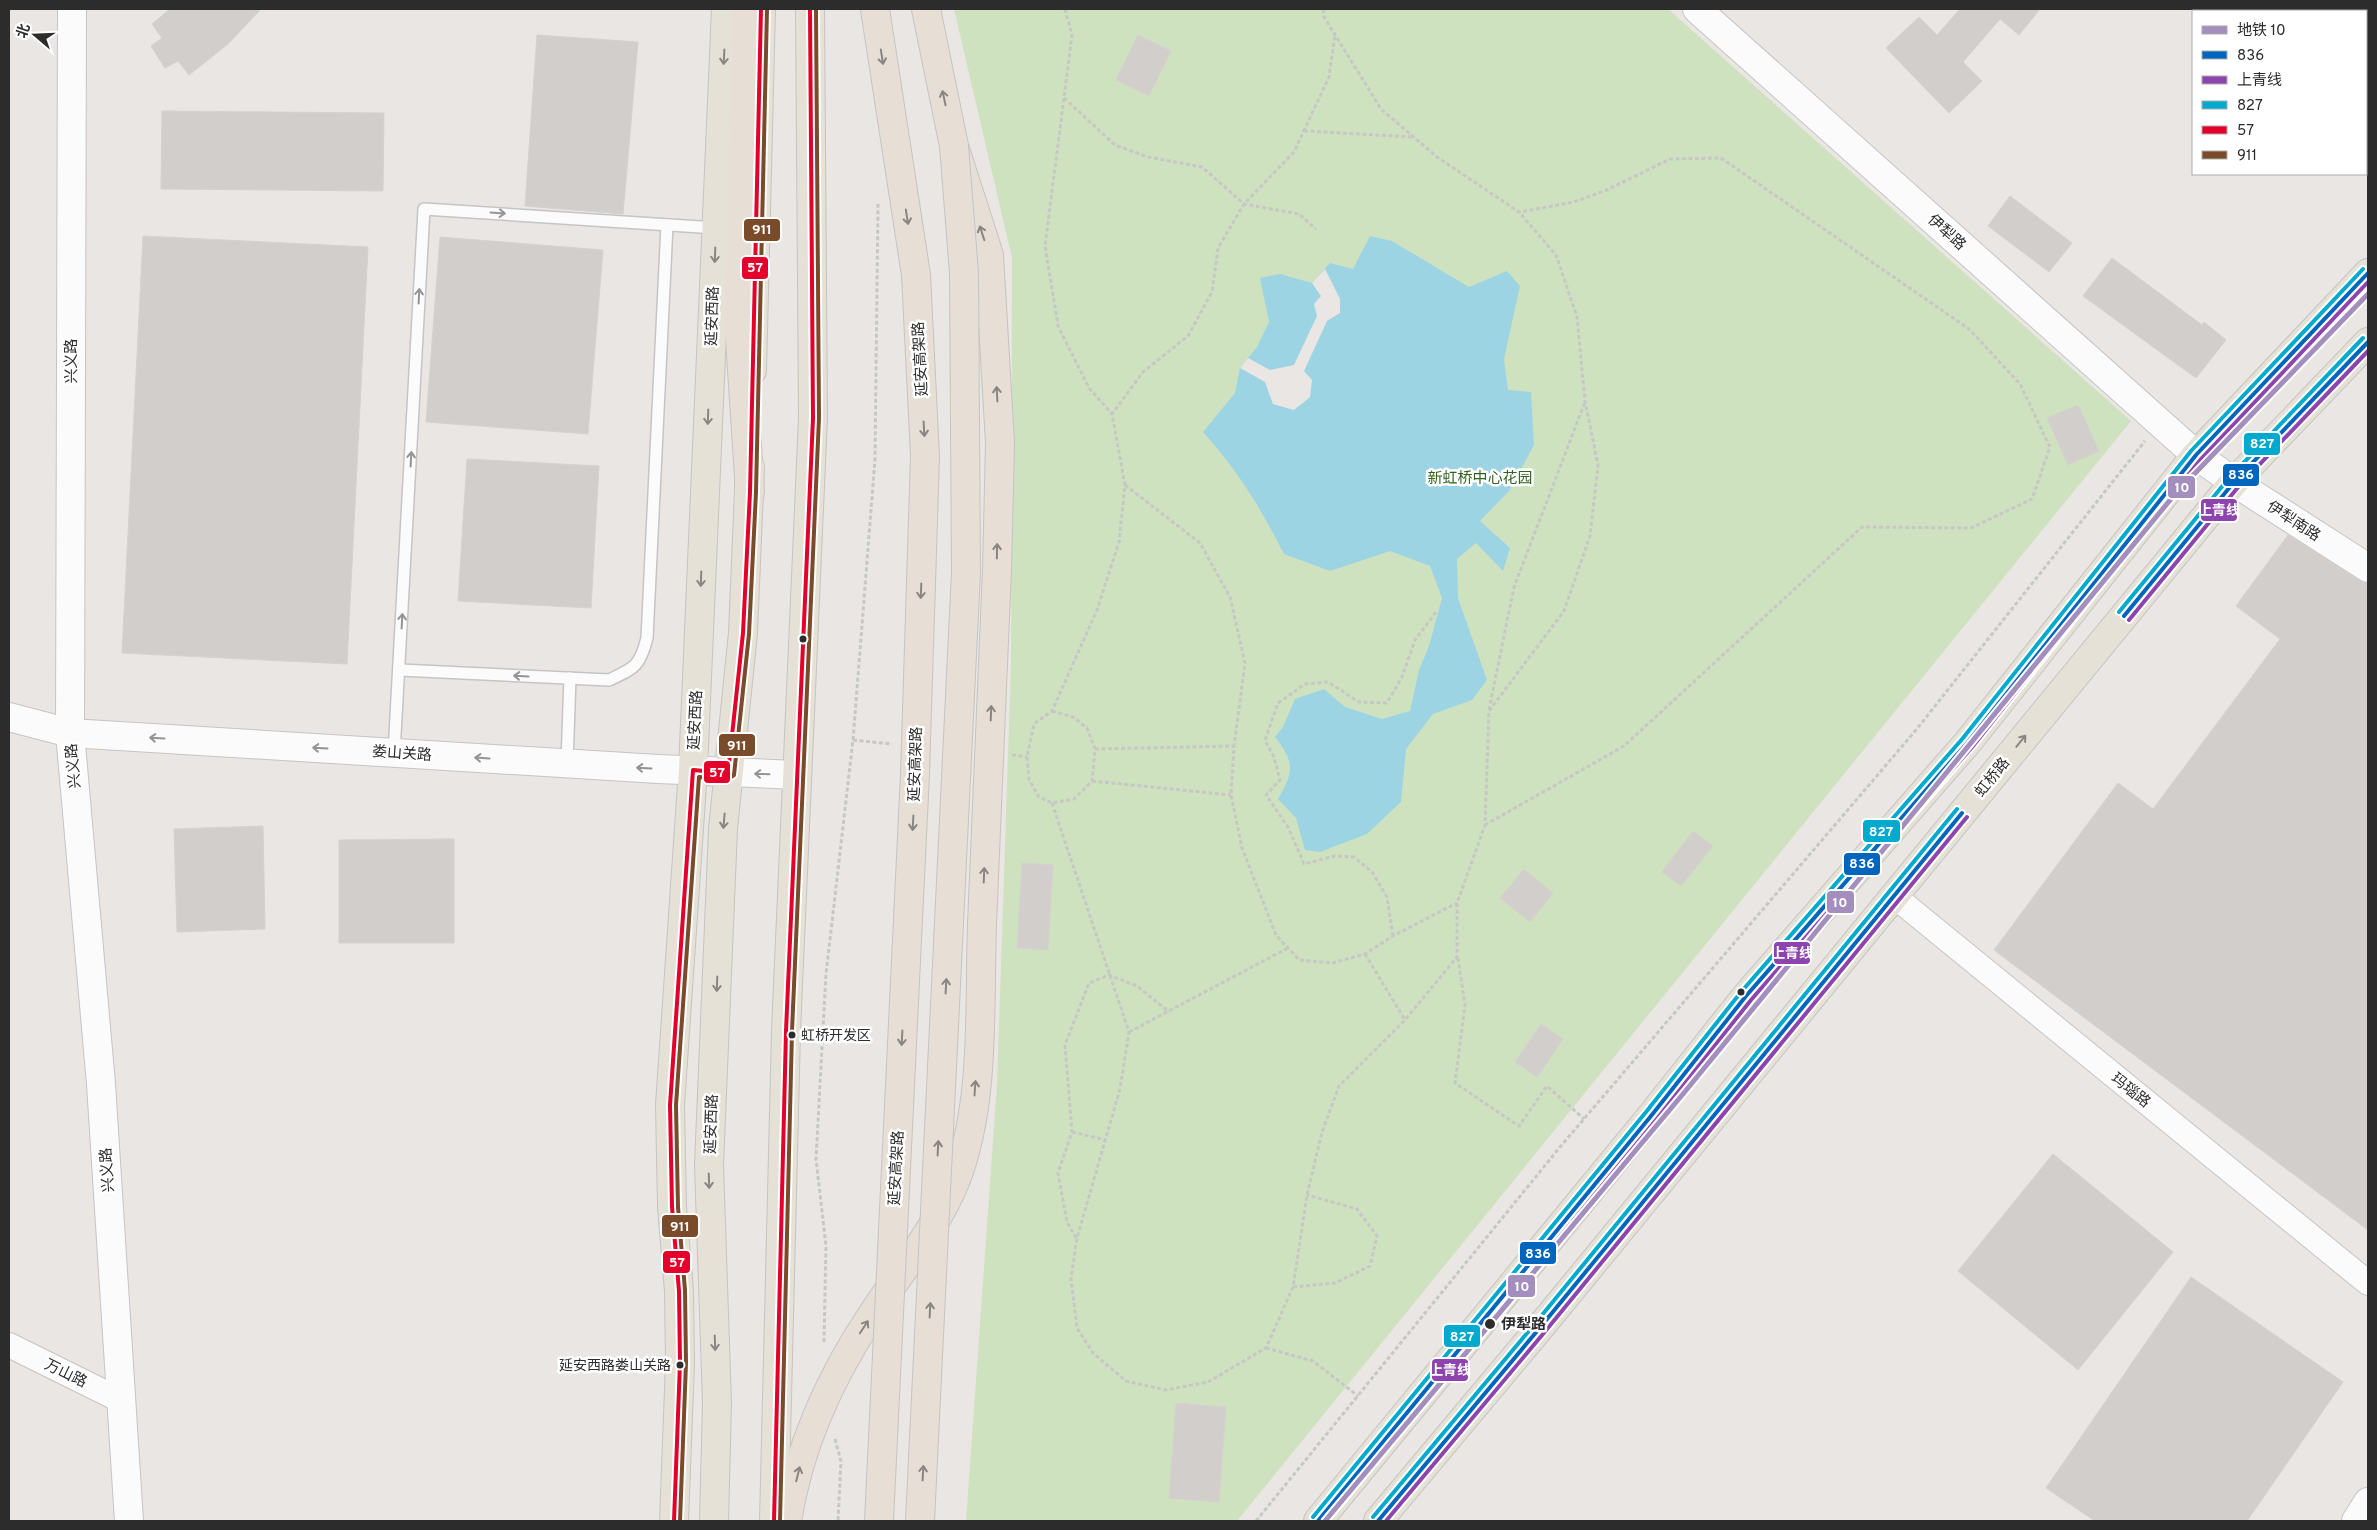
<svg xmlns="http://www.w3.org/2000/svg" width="2377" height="1530" viewBox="0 0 2377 1530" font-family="Overpass,'Noto Sans SC',sans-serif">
<rect width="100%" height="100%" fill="#e9e6e3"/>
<path fill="#cfe2bf" d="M954,9H1668L2131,421L1237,1521H966L997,1084L1011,664L1012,258Z"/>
<path fill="#9dd4e4" d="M1370,236L1392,241L1469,287L1507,271L1520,286L1504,359L1508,390L1531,392L1534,445L1509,491L1480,521L1510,548L1503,571L1476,543L1457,559L1458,598L1487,680L1472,700L1433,714L1406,749L1401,802L1367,834L1320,852L1305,850L1296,818L1278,799C1294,771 1295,763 1275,737L1283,727L1295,699L1324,689L1345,707L1382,719L1410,711L1419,670L1429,646L1442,598L1430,566L1390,551L1330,571L1284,554C1260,507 1238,471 1203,432L1235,393L1240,368L1257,347L1269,322L1260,278L1280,274L1312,283L1330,263L1353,269Z"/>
<path fill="#e9e6e3" d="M1325,269L1340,299V313L1327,321L1304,371L1312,380L1310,397L1294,410L1273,404L1265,382L1240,368L1248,358L1270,370L1294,365L1317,316L1314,304L1321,296L1312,283Z"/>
<g fill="#d1cecc" stroke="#d4d2cf">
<path d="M170,9H261L228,44L189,75L178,61L165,68L151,46L162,38L152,24Z"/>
<path d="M1960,9H2040L2019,35L2000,19L1963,62L1982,81L1949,113L1886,48L1919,17L1937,35Z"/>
<path d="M537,35L638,42L623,214L525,206Z"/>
<path d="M1138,35L1171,51L1149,96L1116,80Z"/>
<path d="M162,111L384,113L383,191L161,189Z"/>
<path d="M2010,196L2072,243L2049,272L1988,226Z"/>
<path d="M143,236L368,247L347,664L122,653Z"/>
<path d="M440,237L603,250L588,434L426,422Z"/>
<path d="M2112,258L2202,325L2204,322L2226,340L2196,378L2083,296Z"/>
<path d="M2078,405L2099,451L2068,465L2047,418Z"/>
<path d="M467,459L599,466L591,608L458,601Z"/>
<path d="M2288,535L2360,581L2368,583V1230L1994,950L2118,783L2153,809L2280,639L2236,606Z"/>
<path d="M263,826L265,929L177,932L174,829Z"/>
<path d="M1693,831L1713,846L1681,886L1662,872Z"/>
<path d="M454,839V943H339V840Z"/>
<path d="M1022,863L1053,865L1048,950L1017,948Z"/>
<path d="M1524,869L1553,893L1530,922L1500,898Z"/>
<path d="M1541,1024L1563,1039L1537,1077L1515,1062Z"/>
<path d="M2053,1154L2173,1252L2078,1370L1958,1271Z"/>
<path d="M2191,1277L2343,1382L2247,1521H2095L2046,1488Z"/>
<path d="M1176,1403L1226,1407L1219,1502L1169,1498Z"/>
</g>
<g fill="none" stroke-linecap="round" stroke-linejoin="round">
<g stroke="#c6c4c5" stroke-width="14">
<g id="lane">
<path d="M400,670L609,680C635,668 640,666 647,638L667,225"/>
<path d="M394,753L424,209L716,228"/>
<path d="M567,763L570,678"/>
</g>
</g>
<g stroke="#c6c4c5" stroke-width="26">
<g id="street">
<path d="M1894,896L2368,1283"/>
<path d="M9,1345L122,1401"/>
</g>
</g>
<g stroke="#c6c4c5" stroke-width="30">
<g id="secondary">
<path d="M72,9L70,733L101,1084L129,1521"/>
<path d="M1697,9L2196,455L2234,482L2368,568"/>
<path d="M9,717L70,733L658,769L797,775"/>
<path d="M2356,1521L2368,1502"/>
</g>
</g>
<g stroke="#c5c4c2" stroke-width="30">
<g id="primary">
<path d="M752,371L761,9"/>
<path d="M674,1521L680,1363L679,1291L672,1207L670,1105L693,770L726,9"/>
<path d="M714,1521L717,1403L709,1165L723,829L743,633L750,467"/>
<path d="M774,1521L786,1031L813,418L810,9"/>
<path d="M1318,1521L1651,1116L1746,996L1968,742L2196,455L2368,273"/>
<path d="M1378,1521L1538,1330L2234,482L2368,342"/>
</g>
</g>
<g stroke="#c5c4c2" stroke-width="30">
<g id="highway">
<path d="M747,9L739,324L750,492"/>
<path d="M875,9L916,275"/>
<path d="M926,9L954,146L989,255L1000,443"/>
<path d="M787,1521C799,1445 830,1377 873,1313C901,1271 935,1230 955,1182C986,1104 979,1007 982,924"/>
</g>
</g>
<g stroke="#c7c7c6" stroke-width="3" stroke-dasharray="4 2.5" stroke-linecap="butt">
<path d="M1065,9L1072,35L1045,246L1058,326L1089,388L1112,414"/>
<path d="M1064,98L1115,145L1148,157L1202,167L1244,204L1299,214L1316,229"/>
<path d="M1304,131L1413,137"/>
<path d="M1125,485L1200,543L1230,597L1245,663L1234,746L1231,795L1242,848L1276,935L1299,960L1332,963L1365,954L1393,936L1457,903"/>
<path d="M1489,710L1514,587L1585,402"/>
<path d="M1052,711L1073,717L1087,728L1095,749L1092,781L1074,799L1052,803L1039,797L1029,780L1027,757L1034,724L1052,711L1097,610L1119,542L1125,485L1112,414L1143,372L1188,336L1212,292L1218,248L1244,204L1294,152L1329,77L1335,35"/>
<path d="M853,740L892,744"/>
<path d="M1095,749L1234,746"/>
<path d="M1012,755L1027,757"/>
<path d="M1092,781L1231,795"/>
<path d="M1052,803L1129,1032L1120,1089L1077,1238L1071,1279L1077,1328L1093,1353L1126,1381L1166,1390L1208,1382L1266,1348L1293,1287L1307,1195L1322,1132L1339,1086L1405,1020L1457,957V903L1485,825L1489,711L1564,611L1590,536L1598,465L1585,401L1577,317L1556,255L1519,212L1437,157L1381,109L1324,17L1323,9"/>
<path d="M1485,825L1624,746L1862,527L1971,528L2032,499L2050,447L2020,384L1969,329L1721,158L1670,159L1607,190L1574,202L1520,212"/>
<path d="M1393,936L1387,897L1372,872L1354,857L1335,856L1304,864L1288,827L1266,795L1280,780L1274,757L1265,740L1278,703L1305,684L1328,682L1359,702L1387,703L1402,677L1415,640L1436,612"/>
<path d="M1365,954L1405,1020"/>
<path d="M1458,958L1465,1005L1455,1083L1519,1126L1547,1086L1584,1119"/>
<path d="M1129,1032L1288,948"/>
<path d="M1072,1132L1106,1140"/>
<path d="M1076,1238L1067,1222L1058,1173L1072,1132L1065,1045L1089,983L1109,975L1137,986L1169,1012"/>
<path d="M1293,1287L1335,1283L1370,1266L1377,1236L1357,1209L1307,1195"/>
<path d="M824,1342L826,1246L816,1159L826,974L853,740L875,459L878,204"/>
<path d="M1266,1348L1313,1361L1358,1396"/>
<path d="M835,1439L841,1461L838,1521"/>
<path d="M1256,1521L1560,1147L1916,730L2145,441"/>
</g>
<use href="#lane" stroke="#fcfbfb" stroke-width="11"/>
<use href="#street" stroke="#fcfbfb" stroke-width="24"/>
<use href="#secondary" stroke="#fcfbfb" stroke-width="28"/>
<use href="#primary" stroke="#e6e1d6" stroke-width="28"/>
<use href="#highway" stroke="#e7ded6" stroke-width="28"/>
<g stroke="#c5c4c2" stroke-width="30" stroke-linecap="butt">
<g id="highway-bridge">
<path d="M982,924L997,570L1000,443"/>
<path d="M879,1521L915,774L925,456L916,275"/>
<path d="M920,1521L966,572L964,273L954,146"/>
</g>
</g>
<use href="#highway-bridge" stroke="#e7ded6" stroke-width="28"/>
<g stroke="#fff" stroke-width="8">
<g id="bus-1">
<path d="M2124,616L2234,482L2368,342"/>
<path d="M1318,1521L1651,1116L1746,996L1968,742L2196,455L2368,273"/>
<path d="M1378,1521L1538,1330L1962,813"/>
</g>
</g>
<g stroke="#fff" stroke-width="8">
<g id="bus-2">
<path d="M2129,620L2239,486L2368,351"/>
<path d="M1326,1521L1656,1120L1751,1000L1973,746L2201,459L2368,282"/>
<path d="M1386,1521L1543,1334L1967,817"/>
</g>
</g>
<g stroke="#fff" stroke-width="8">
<g id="bus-3">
<path d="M2119,612L2229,478L2363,338"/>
<path d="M1313,1517L1646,1112L1741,992L1963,738L2191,451L2363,269"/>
<path d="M1373,1517L1533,1326L1957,809"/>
</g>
</g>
<g stroke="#fff" stroke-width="8">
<g id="bus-4">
<path d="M674,1521L680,1363L679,1291L672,1207L670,1105L693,770L728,773L743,633L750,492L761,9"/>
<path d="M774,1521L786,1031L813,418L810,9"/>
</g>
</g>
<g stroke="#fff" stroke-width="8">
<g id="bus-5">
<path d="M680,1521L686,1363L685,1290L678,1207L676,1105L699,777L728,779L734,775L749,634L756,492L767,9"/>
<path d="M780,1521L792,1031L819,418L816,9"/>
</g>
</g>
<use href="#bus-1" stroke="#0065bd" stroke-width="4"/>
<use href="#bus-2" stroke="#8e44ad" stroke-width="4"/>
<use href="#bus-3" stroke="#00a9ce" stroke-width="4"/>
<use href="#bus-4" stroke="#e4002b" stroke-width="4"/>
<use href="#bus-5" stroke="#7a4b2a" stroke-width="4"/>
<g stroke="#fff" stroke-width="9">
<path id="metro-1" d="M1325,1521L1683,1094L2175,494L2368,294"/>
</g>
<use href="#metro-1" stroke="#a38ebe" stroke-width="5"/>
</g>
<defs><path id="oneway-shaft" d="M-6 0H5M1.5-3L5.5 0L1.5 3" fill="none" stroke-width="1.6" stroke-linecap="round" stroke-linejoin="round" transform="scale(1.25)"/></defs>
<g stroke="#898681">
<use href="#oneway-shaft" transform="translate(724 57) rotate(93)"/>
<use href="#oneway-shaft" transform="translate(715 255) rotate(92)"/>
<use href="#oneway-shaft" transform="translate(708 417) rotate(92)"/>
<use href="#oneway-shaft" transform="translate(701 579) rotate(92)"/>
<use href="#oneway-shaft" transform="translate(2021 741) rotate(-51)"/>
<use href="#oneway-shaft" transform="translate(724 821) rotate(95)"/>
<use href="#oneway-shaft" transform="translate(717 984) rotate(92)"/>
<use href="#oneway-shaft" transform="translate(709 1181) rotate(88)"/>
<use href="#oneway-shaft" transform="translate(715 1343) rotate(88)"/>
</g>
<g stroke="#8a8581">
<use href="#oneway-shaft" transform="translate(882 57) rotate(81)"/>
<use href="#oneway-shaft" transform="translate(944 98) rotate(-102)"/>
<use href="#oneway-shaft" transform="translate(907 217) rotate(81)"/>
<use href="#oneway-shaft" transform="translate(982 233) rotate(-108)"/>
<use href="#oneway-shaft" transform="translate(997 394) rotate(-93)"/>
<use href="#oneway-shaft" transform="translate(924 429) rotate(87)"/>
<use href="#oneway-shaft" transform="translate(997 551) rotate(-89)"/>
<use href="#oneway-shaft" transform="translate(921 591) rotate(92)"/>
<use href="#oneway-shaft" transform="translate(991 713) rotate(-88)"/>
<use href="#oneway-shaft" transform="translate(913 823) rotate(93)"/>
<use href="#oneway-shaft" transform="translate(984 875) rotate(-88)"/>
<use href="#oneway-shaft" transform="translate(946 986) rotate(-87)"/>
<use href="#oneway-shaft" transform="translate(902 1038) rotate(93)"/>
<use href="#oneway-shaft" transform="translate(975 1088) rotate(-86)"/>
<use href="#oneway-shaft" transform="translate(938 1148) rotate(-87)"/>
<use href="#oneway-shaft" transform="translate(930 1310) rotate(-87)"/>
<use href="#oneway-shaft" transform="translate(864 1327) rotate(-57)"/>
<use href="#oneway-shaft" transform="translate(923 1473) rotate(-87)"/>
<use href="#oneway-shaft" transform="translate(798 1474) rotate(-76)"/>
</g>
<g stroke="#949494">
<use href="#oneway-shaft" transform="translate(498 213) rotate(4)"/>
<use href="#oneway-shaft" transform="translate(419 296) rotate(-87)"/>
<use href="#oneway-shaft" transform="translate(411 459) rotate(-87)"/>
<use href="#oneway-shaft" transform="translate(402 621) rotate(-87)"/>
<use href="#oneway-shaft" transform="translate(521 676) rotate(-177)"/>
<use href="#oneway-shaft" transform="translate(157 738) rotate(-177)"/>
<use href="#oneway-shaft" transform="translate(320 748) rotate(-177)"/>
<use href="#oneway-shaft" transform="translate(482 758) rotate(-176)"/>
<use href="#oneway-shaft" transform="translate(644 768) rotate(-177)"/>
<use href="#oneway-shaft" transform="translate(762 774) rotate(-178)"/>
</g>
<g fill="#2c2c2c" stroke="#fff" stroke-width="2">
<circle cx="803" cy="639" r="4.5"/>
<circle cx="1741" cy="992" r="4.5"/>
<circle cx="792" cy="1035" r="4.5"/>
<circle cx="1490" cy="1324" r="6"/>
<circle cx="680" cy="1365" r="4.5"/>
</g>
<g text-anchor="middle" stroke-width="5" stroke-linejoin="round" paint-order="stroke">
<g font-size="14" fill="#2c2c2c" stroke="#fff" text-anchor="start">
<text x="801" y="1040">虹桥开发区</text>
<text x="671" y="1370" text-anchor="end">延安西路娄山关路</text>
</g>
<g font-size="15" fill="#2c2c2c" stroke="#fff">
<text transform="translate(1947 232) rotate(42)" y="5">伊犁路</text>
<text transform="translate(712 316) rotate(-88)" y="5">延安西路</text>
<text transform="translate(920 359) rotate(-93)" y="5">延安高架路</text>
<text transform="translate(71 361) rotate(-90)" y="5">兴义路</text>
<text transform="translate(2294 521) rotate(33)" y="5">伊犁南路</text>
<text transform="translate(695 720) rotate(-87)" y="5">延安西路</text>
<text transform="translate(402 753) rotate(4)" y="5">娄山关路</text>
<text transform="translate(915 764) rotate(-88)" y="5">延安高架路</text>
<text transform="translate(73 766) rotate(-95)" y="5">兴义路</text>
<text transform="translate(1992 777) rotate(-51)" y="5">虹桥路</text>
<text transform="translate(2131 1090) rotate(39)" y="5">玛瑙路</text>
<text transform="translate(711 1124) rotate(-88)" y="5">延安西路</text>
<text transform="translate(896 1168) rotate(-87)" y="5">延安高架路</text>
<text transform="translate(107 1170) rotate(-94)" y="5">兴义路</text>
<text transform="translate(66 1373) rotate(26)" y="5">万山路</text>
</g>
<g font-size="15" fill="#326422" stroke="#fff">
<text x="1480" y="483">新虹桥中心花园</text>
</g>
<g font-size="15" font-weight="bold" fill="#2c2c2c" stroke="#fff" text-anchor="start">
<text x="1501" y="1329">伊犁路</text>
</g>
</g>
<g stroke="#fff" stroke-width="2">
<rect x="743" y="218" width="38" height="24" rx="5" fill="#7a4b2a"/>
<rect x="741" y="256" width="28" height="24" rx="5" fill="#e4002b"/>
<rect x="2243" y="432" width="38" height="24" rx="5" fill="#00a9ce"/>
<rect x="2222" y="463" width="38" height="24" rx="5" fill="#0065bd"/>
<rect x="2167" y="475" width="29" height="24" rx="5" fill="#a38ebe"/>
<rect x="2200" y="498" width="38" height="24" rx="5" fill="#8e44ad"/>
<rect x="718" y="733" width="38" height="24" rx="5" fill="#7a4b2a"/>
<rect x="703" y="760" width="28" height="24" rx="5" fill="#e4002b"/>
<rect x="1862" y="819" width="39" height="24" rx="5" fill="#00a9ce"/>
<rect x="1843" y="852" width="38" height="24" rx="5" fill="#0065bd"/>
<rect x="1826" y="890" width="29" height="24" rx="5" fill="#a38ebe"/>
<rect x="1773" y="941" width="38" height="24" rx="5" fill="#8e44ad"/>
<rect x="661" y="1214" width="38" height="24" rx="5" fill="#7a4b2a"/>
<rect x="1519" y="1241" width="38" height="24" rx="5" fill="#0065bd"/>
<rect x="662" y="1250" width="29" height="24" rx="5" fill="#e4002b"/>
<rect x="1507" y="1274" width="29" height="24" rx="5" fill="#a38ebe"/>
<rect x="1443" y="1324" width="38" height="24" rx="5" fill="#00a9ce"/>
<rect x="1431" y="1358" width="38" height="24" rx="5" fill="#8e44ad"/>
</g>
<g font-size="14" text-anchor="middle" font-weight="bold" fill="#fff">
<text x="762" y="234">911</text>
<text x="755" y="272">57</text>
<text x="2262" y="448">827</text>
<text x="2241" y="479">836</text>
<text x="2182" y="492">10</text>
<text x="2219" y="515">上青线</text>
<text x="737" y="750">911</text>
<text x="717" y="777">57</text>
<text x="1881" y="836">827</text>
<text x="1862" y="868">836</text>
<text x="1840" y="907">10</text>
<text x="1792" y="958">上青线</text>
<text x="680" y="1231">911</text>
<text x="1538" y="1258">836</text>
<text x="677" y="1267">57</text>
<text x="1522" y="1291">10</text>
<text x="1462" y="1341">827</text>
<text x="1450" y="1375">上青线</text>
</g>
<rect width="2377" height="1530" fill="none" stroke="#2c2c2c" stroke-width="20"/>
<rect x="2192" y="10" width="175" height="165" fill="#ffffff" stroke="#ababab"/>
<rect x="2202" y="26" width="25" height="8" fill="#a38ebe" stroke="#ababab"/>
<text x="2237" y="35" font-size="15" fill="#2c2c2c">地铁 10</text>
<rect x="2202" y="51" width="25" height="8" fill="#0065bd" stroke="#ababab"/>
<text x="2237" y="60" font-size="15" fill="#2c2c2c">836</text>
<rect x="2202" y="76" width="25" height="8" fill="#8e44ad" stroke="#ababab"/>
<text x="2237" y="85" font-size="15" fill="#2c2c2c">上青线</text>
<rect x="2202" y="101" width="25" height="8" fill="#00a9ce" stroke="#ababab"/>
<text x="2237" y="110" font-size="15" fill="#2c2c2c">827</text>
<rect x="2202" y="126" width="25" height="8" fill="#e4002b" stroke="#ababab"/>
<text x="2237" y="135" font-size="15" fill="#2c2c2c">57</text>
<rect x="2202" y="151" width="25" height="8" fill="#7a4b2a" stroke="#ababab"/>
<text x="2237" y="160" font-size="15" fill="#2c2c2c">911</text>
<g transform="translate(35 35) rotate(289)" stroke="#ffffff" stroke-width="4" paint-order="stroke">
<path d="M0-4L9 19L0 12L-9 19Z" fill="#2c2c2c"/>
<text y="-8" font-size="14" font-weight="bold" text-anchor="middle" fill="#2c2c2c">北</text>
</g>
</svg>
